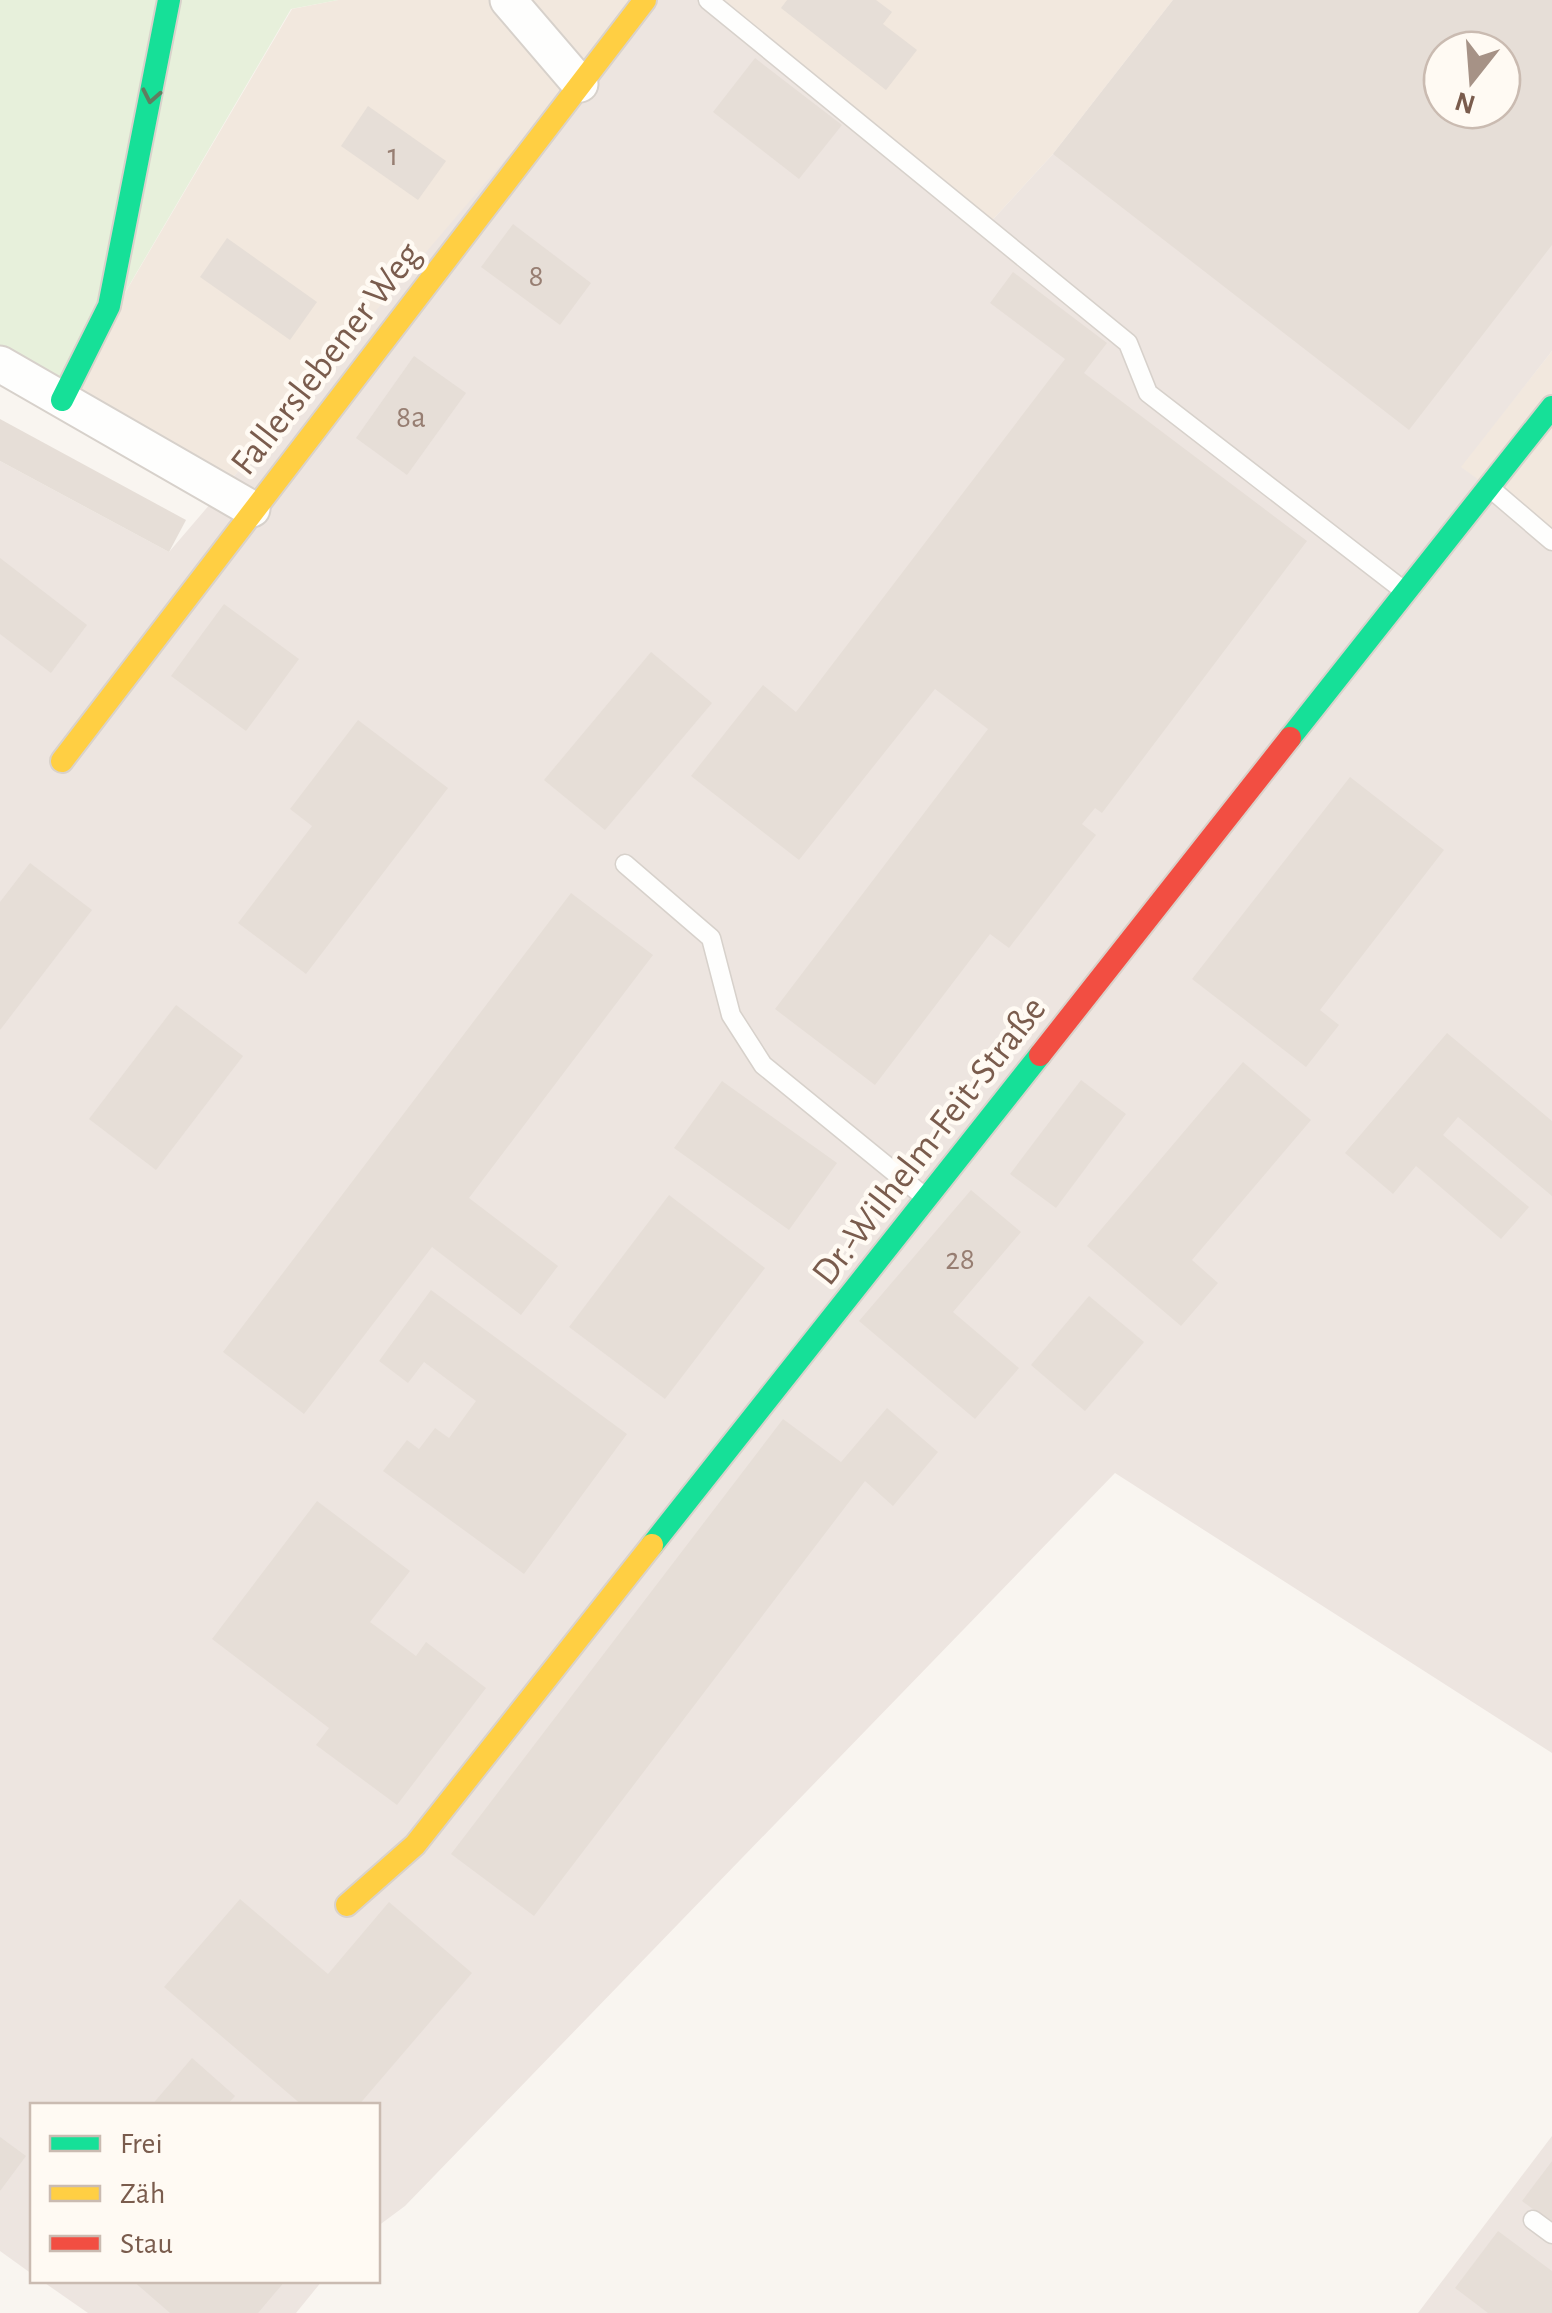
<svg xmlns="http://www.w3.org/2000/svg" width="1552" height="2313" viewBox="0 0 1552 2313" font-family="'Alegreya Sans',sans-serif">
<rect width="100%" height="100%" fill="#f9f5f0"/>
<g fill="#f2e8de">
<path d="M338,0H645L580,84L221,491L62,400L292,9Z"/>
<path d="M708,0H1173L1053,154L986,227Z"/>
<path d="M1552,351V533L1460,467Z"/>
</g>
<g fill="#ede5e0" fill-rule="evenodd">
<path d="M642,0H708L986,227L1053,154L1173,0H1552V351L1461,467L1552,533V1753L1115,1473L405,2206L378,2226V2106H32V2274L0,2251V461L169,552ZM1442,50H1502V110H1442Z"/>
<path d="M1552,2136V2313H1418Z"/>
<path d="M42,2281H322L296,2313H88Z"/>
</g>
<path fill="#e7f0db" d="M0,0H338L291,9L62,400L0,364Z"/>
<g fill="#e6ded7" fill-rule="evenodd">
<path d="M787,0H876L892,12L883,24L917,50L886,90L781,8Z"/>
<path d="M1173,0H1552V245L1409,430L1053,154ZM1442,50H1502V110H1442Z"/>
<path d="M755,58L842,125L799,179L713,112Z"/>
<path d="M368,106L446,161L418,200L341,146Z"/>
<path d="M513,224L591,283L560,325L481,267Z"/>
<path d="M227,238L317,302L290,340L200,277Z"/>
<path d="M1013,272L1107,343L1084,373L1307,541L1102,813L1095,808L1082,824L1096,835L1009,948L990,934L875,1085L775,1009L988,729L935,689L799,860L691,776L763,685L796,712L1065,359L990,303Z"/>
<path d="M414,356L466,393L407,475L356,438Z"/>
<path d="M0,419L186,520L169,552L0,461Z"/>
<path d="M0,558L87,625L51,673L0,634Z"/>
<path d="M224,604L299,659L246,731L171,676Z"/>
<path d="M651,652L712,703L605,830L544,780Z"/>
<path d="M358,720L448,788L306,974L238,923L312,826L290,809Z"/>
<path d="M1350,777L1444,850L1320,1010L1339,1025L1306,1067L1192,979Z"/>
<path d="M30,863L92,910L0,1030V902Z"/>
<path d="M571,893L653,955L469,1198L558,1266L521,1315L432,1247L304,1414L223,1352Z"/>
<path d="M176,1005L243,1056L156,1170L89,1119Z"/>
<path d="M1447,1033L1552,1121V1196L1458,1117L1443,1135L1529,1207L1501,1239L1416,1166L1393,1194L1345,1153Z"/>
<path d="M1243,1062L1311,1120L1192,1260L1218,1283L1181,1326L1087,1246Z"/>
<path d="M1081,1080L1126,1114L1056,1208L1010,1174Z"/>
<path d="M722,1081L837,1163L789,1230L674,1148Z"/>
<path d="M971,1190L1021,1232L953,1312L1019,1368L975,1419L859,1321Z"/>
<path d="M669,1195L765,1268L665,1399L569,1327Z"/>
<path d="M431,1290L627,1434L524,1574L383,1471L407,1440L419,1449L435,1428L449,1438L476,1401L424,1362L408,1383L379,1361Z"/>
<path d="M1089,1296L1144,1342L1085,1411L1031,1365Z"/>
<path d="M887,1408L938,1452L893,1506L865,1481L534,1916L451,1854L783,1419L841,1462Z"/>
<path d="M317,1501L410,1571L370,1622L416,1656L426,1642L486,1688L397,1805L316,1745L329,1728L212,1639Z"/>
<path d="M240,1899L328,1974L389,1902L472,1973L358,2106H303L164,1987Z"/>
<path d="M192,2058L235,2096L226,2106H151Z"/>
<path d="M0,2137L26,2156L0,2191Z"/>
<path d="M1552,2161V2223L1522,2201Z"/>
<path d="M1498,2231L1552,2271V2313H1488L1455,2288Z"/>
<path d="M132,2280H286L258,2313H170Z"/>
</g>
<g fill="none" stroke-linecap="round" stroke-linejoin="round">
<g stroke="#d7d1cb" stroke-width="21">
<g id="lane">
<path d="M708,0L1128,343L1148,393L1403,590"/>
<path d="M1490,488L1552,541"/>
<path d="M625,864L711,938L731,1015L763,1065L926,1198"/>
<path d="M1533,2220L1552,2234"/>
</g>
</g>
<g stroke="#d7d1cb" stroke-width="39">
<g id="street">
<path d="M508,0L580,84"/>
<path d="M0,364L252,509"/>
</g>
</g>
<g stroke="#d9d2cb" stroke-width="26">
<g id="fast">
<path d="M62,400L109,306L169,0"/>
<path d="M1290,738L1552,407"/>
<path d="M652,1545L1040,1055"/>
</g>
</g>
<g stroke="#d9d2cb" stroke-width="26">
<g id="slow">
<path d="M62,761L645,0"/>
<path d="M347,1905L415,1845L652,1545"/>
</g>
</g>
<g stroke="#d9d2cb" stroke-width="26">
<path id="jam" d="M1040,1055L1290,738"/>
</g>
<use href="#lane" stroke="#fefefd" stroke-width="18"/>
<use href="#street" stroke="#fefefd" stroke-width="35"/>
<use href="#fast" stroke="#16e098" stroke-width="22"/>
<use href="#slow" stroke="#ffcf43" stroke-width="22"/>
<use href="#jam" stroke="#f24e42" stroke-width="22"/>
</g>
<defs><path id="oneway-chevron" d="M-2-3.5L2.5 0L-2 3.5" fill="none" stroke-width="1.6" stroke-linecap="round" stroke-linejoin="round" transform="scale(2.5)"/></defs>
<use stroke="#617d60" href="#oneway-chevron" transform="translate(151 96) rotate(101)"/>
<g text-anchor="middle" stroke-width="9" stroke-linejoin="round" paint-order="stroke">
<g font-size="32" fill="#977e72">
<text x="393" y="165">1</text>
<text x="536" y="286">8</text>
<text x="411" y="427">8a</text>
<text x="960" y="1269">28</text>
</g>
<g font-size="38" fill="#7a5c4d" stroke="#fffaf3">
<text transform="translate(325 358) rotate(-52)" y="13">Fallerslebener Weg</text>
<text transform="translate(928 1140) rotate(-52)" y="13">Dr.-Wilhelm-Feit-Straße</text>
</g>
</g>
<rect x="30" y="2103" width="350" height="180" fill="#fffaf3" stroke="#cabbb1" stroke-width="2.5"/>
<rect x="50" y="2136" width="50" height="15" fill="#16e098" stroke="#cabbb1" stroke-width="2.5"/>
<text x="120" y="2153" font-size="30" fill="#7a5c4d">Frei</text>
<rect x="50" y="2186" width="50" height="15" fill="#ffcf43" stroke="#cabbb1" stroke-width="2.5"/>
<text x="120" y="2203" font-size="30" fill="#7a5c4d">Zäh</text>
<rect x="50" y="2236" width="50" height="15" fill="#f24e42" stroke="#cabbb1" stroke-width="2.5"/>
<text x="120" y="2253" font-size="30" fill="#7a5c4d">Stau</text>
<g transform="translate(1472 80) rotate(197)"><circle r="48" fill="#fffaf3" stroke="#cabbb1" stroke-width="2.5"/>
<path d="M0-8L18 38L0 25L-18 38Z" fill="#a69286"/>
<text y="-15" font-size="28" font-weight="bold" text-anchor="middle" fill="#7a5c4d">N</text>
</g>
</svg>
